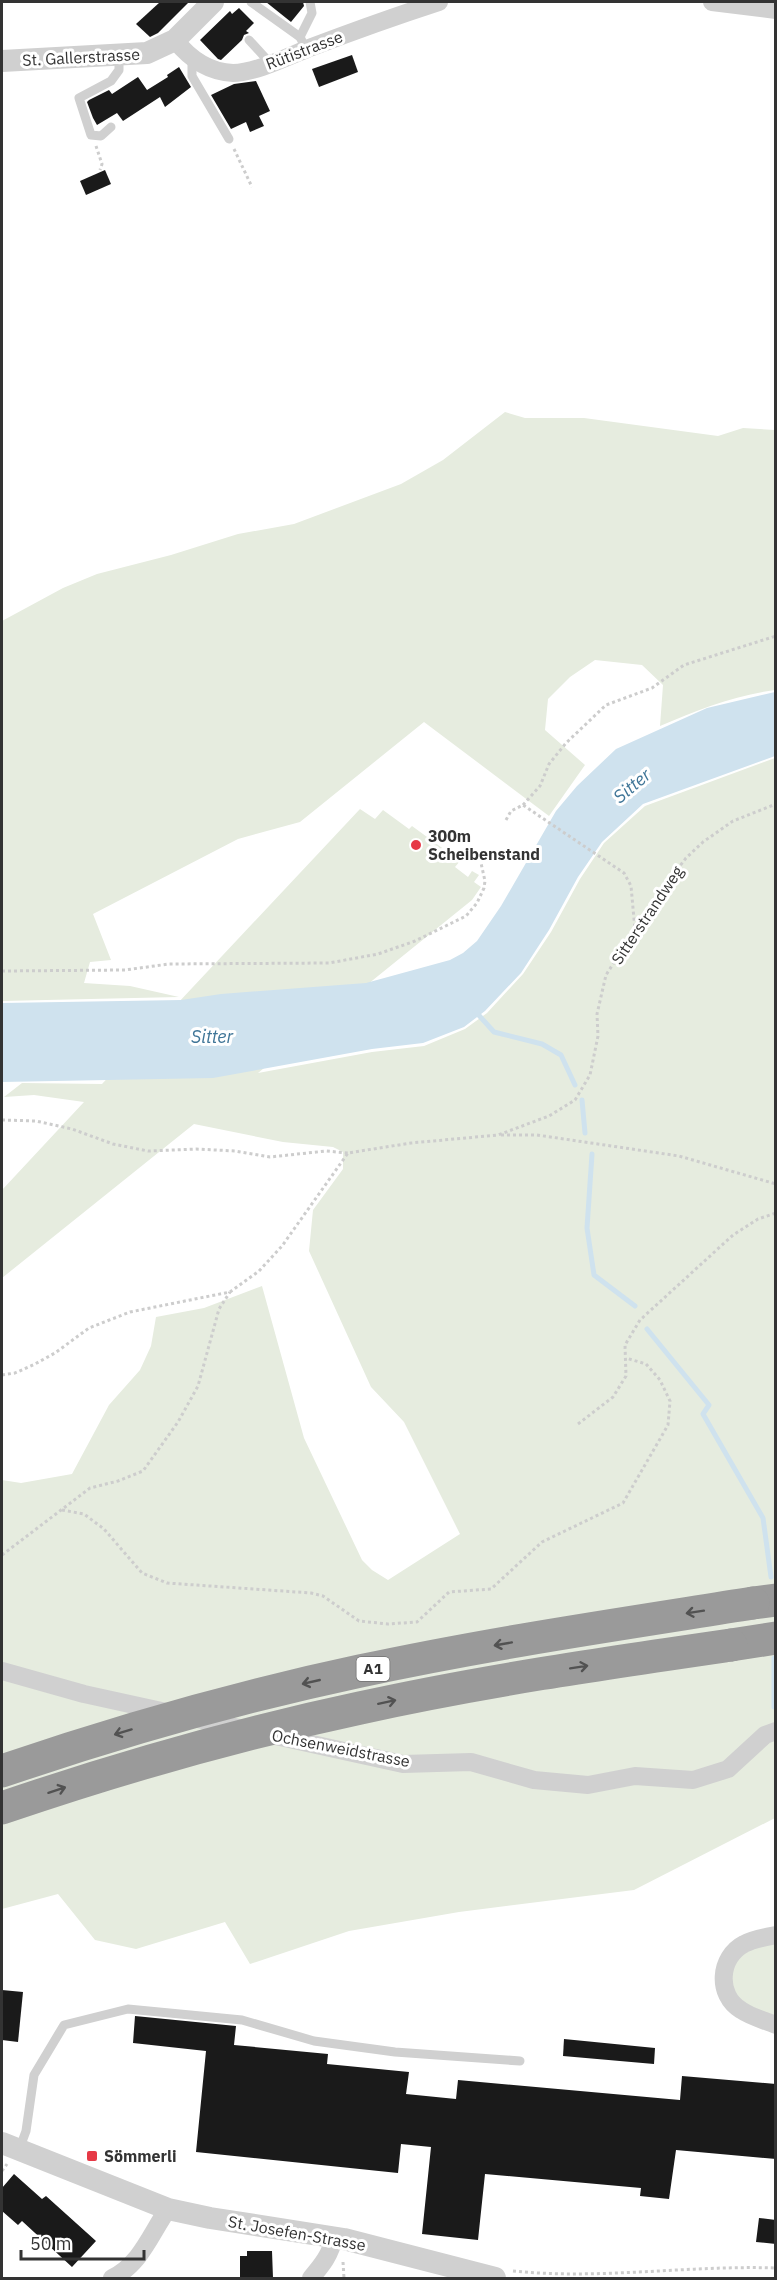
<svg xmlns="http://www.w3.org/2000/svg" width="777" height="2280" viewBox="0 0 777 2280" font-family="'IBM Plex Sans',sans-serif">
<rect width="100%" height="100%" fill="#fff"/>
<g fill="#e6ecdf">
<path d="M505,412L525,418H584L718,436L743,428L775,430V690C735,695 697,710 660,726L663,685L642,665L595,660L570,677L548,699L545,730L585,765L549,816L424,722L300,822L238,839L93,914L111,960L90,962L84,983L130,986L179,997L2,1001V621L63,588L97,574L171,555L238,534L294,524L401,484L443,460Z"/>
<path d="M775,758V1818L634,1890L459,1912L349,1931L250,1964L225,1922L136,1949L95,1940L58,1894L2,1909V1480L21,1483L72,1474L109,1405L140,1370L151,1346L156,1317L204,1308L262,1286L304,1438L362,1560L372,1570L388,1580L460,1534L404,1422L371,1387L309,1251L313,1210L343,1169V1152L333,1147L283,1142L194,1124L2,1278V1190L84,1102L34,1095L4,1097L22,1083L102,1084L360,809L375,819L383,810L409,829L412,826L460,861L455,867L468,877L472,871L479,875L474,882L481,887L472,900L258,1073L372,1052L424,1046L465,1029L487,1013L523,974L551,932L580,879L604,843L645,806Z"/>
<path d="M775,1942V2017L741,2002L731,1990L732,1963L742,1952Z"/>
</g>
<path fill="#cfe2ee" d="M775,692V756L643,804L602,842L578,877L549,930L521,973L485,1011L464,1027L423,1043L372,1049L213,1078L2,1082V1003L181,1000L221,994L366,983L450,960L463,953L477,941L501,906L556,811L577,786L616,749L707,708Z"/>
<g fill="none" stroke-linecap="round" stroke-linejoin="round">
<g stroke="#cfe2ee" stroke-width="5">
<path d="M475,1011L494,1032L542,1044L561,1055L575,1085"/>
<path d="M582,1100L585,1133"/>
<path d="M592,1154L587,1228L594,1275L635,1306"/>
<path d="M647,1329L709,1405L703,1414L763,1518L771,1577"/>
<path d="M774,1707V1658"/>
</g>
</g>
<g fill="#1a1a1a">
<path d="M160,2H189L158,33L150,37L136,24Z"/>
<path d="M266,2H303L304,6L291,22Z"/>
<path d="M239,8L254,23L246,31L249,33L244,35L242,40L221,60L218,59L200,40L230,11L232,14Z"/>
<path d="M352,55L358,72L319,87L312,69Z"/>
<path d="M179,67L191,87L165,107L160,97L123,121L117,113L97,125L93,118L87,102L89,100L109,90L112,94L138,77L147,90L168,77L167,75Z"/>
<path d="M256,81L270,111L259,116L264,126L250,132L246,122L231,129L211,95L234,84Z"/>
<path d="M105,170L111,184L86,195L80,181Z"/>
<path d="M2,1990L23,1992L18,2042L2,2040Z"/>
<path d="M135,2016L236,2026L234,2045L328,2054L327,2064L409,2072L406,2094L456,2099L458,2080L680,2100L682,2076L776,2084V2159L676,2150L669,2199L640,2196L641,2188L485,2174L478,2240L422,2234L431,2147L401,2144L398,2173L196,2152L206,2051L133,2043Z"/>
<path d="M564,2039L655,2048L654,2064L563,2056Z"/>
<path d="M14,2174L42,2199L46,2196L96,2241L72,2267L22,2221L18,2225L2,2211V2188Z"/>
<path d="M759,2218L776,2220V2244L756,2242Z"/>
<path d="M247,2251H272L273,2278H240V2256H247Z"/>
</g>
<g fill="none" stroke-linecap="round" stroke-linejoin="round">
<g stroke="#cdcdcd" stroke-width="3" stroke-dasharray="3 3" stroke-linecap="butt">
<path d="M96,146L102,164L100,170"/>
<path d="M234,149L252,187"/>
<path d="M523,805L540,786L549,764L566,743L606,705L652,688L684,665L776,636"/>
<path d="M506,820L511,811L523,805L624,873L631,886L635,930"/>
<path d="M2,971L125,970L169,964L329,963L378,954L415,941L466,916L477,903L484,888L485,881L481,863L485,855"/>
<path d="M2,1120L36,1121L72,1129L113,1144L148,1151L196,1149L235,1151L270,1157L326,1151L348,1153"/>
<path d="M501,1135H537L679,1156L776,1184"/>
<path d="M2,1375L15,1373L35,1364L55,1353L89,1328L130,1312L230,1292L259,1271L282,1246L348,1153L411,1143L498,1135L549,1116L575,1100L590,1075L598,1036L597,1014L606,975L656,897L686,858L703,842L733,821L776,804"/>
<path d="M578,1424L613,1397L626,1376L625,1345L640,1320L733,1235L758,1219L776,1213"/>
<path d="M62,1510L84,1514L104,1529L142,1573L167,1583L311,1593L323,1596L359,1621L388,1624L417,1622L449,1592L491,1589L542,1542L623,1503L668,1425L670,1401L660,1380L646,1364L626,1358"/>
<path d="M2,1555L90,1488L118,1481L143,1471L178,1422L198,1386L219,1309L230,1292"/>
<path d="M2,2171L7,2164"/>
<path d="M343,2262L344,2278"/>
<path d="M513,2271C599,2280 688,2265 776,2268"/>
</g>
<g stroke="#d0d0d0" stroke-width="9">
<path d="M251,2L300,37L306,49"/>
<path d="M300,37L312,13L310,2"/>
<path d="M249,40L271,64"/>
<path d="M192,60V76L229,139"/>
<path d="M111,127L101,136L91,135L79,98L111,81L119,70V56"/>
<path d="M19,2150L26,2131L34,2075L64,2025L128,2009L242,2020L314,2041L395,2052L520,2061"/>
</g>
<g stroke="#d0d0d0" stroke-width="18">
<path d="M712,2L776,10"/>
<path d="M175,40C190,59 209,72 233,73C256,73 291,55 312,47C354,31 396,16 439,2"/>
<path d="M2,1671L84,1694L403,1764L471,1762L534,1780L588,1785L635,1776L693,1780L728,1769L765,1735L776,1731"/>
<path d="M776,1935C766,1937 753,1939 744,1944C719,1957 716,1995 741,2010C751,2017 764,2020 776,2025"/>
<path d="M112,2278C141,2264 151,2233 168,2209"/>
<path d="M311,2278C322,2265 331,2254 334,2237"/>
</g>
<g stroke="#d0d0d0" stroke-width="22">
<path d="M2,61L147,53L175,40L213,2"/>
<path d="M2,2143L168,2209L210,2218L344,2239L495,2278"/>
</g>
<g stroke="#9a9a9a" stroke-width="33">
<path d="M753,1603L776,1600"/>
<path d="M731,1645L776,1638"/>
</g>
<g stroke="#9a9a9a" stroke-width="33">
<path d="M2,1771C119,1731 238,1697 360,1671C490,1643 621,1624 753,1603"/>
<path d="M2,1808C119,1768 238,1734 360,1708C482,1681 607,1663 731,1645"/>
</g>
</g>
<defs><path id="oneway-shaft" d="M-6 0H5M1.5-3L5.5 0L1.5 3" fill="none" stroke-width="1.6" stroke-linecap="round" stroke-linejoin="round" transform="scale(1.5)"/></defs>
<g stroke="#525252">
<use href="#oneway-shaft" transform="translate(695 1612) rotate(171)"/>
<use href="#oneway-shaft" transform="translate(503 1644) rotate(170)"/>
<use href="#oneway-shaft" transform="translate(579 1667) rotate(-9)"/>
<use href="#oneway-shaft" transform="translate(311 1682) rotate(167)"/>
<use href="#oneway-shaft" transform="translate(387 1702) rotate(-12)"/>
<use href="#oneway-shaft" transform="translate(123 1732) rotate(163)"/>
<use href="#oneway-shaft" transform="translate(57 1790) rotate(-18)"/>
</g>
<g fill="#e63946" stroke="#fff" stroke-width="2">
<circle cx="416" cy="845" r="6"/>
<rect x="86" y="2150" width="12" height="12" rx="3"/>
</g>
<g text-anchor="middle" stroke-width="6" stroke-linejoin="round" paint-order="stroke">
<rect fill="#fff" stroke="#707070" stroke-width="1.5" x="356.5" y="1657" width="33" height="24" rx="4.5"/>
<g font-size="15" font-weight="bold" fill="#333">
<text x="373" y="1674">A1</text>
</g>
<g font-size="16" fill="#333" stroke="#fff">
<text transform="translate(304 50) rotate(-21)" y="6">Rütistrasse</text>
<text transform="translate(81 57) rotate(-3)" y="6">St. Gallerstrasse</text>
<text transform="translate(647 915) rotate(-56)" y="6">Sitterstrandweg</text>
<text transform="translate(341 1748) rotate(11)" y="6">Ochsenweidstrasse</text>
<text transform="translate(297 2233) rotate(10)" y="6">St. Josefen-Strasse</text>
</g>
<g font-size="16" font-weight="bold" fill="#333" stroke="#fff" text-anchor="start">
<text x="428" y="842">300m<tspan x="428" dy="18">Scheibenstand</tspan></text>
<text x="104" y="2162">Sömmerli</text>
</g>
<g font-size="18" font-style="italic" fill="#3f7597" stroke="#fff">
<text transform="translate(632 786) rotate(-40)" y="6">Sitter</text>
<text x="212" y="1043">Sitter</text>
</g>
</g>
<rect width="777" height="2280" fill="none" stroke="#333333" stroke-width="6"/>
<path d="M21 2250v9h123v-9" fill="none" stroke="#333333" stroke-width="3"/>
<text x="30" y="2250" font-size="18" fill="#333333" stroke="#ffffff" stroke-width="4.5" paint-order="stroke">50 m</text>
</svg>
